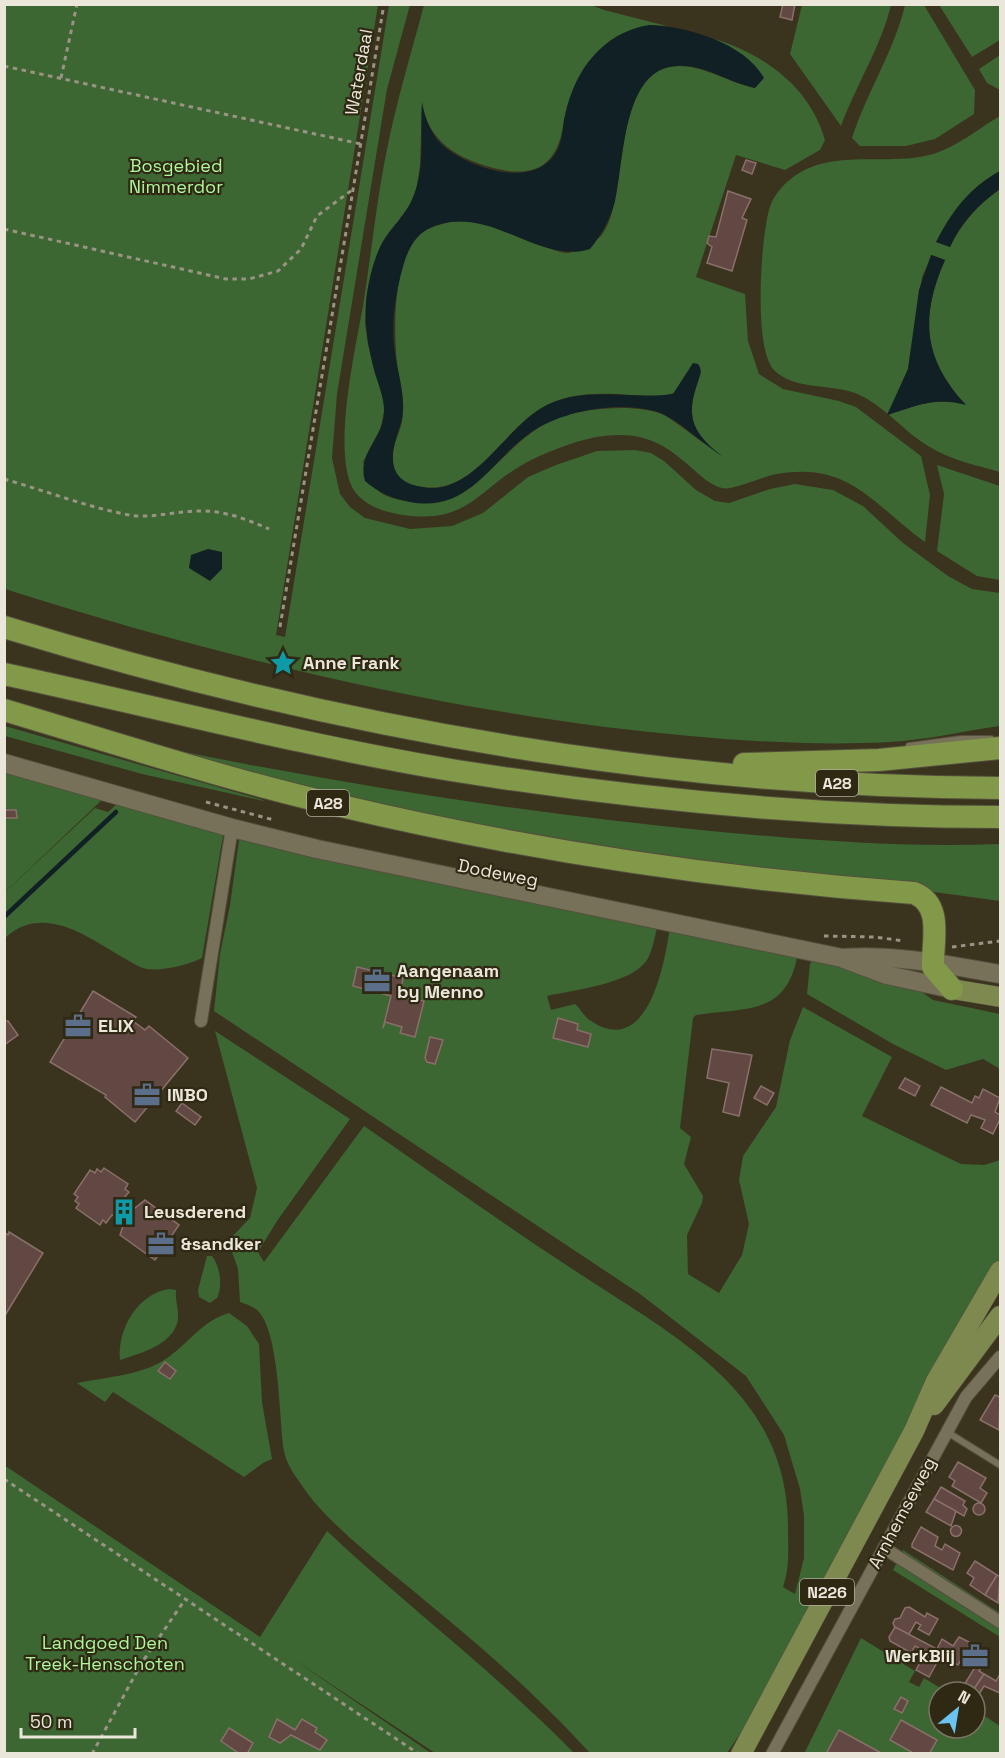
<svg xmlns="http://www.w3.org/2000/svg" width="1005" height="1758" viewBox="0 0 1005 1758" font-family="'Space Grotesk',sans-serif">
<rect width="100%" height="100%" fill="#3a331e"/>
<g fill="#3c6632" fill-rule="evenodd">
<path d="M4,5H378L276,635L285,637L389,5H410L387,89L337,394L332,458L340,494L350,507L365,518L410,529L452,526L483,513L528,477L556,465L597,451L635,450L651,453L664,461L696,490L715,501L729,503L770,489L795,484L833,490L863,506L903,543L948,576L972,589L1000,593V726C964,731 926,740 890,742C794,747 700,738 605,727C402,701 200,651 5,589Z"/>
<path d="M424,5H591L604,10L667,26L649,25L564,119C559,166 535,180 490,167C457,158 429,141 422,105L420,166L416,191L407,211L381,246L367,293L365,323L368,345L385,405L381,427L363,462C373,488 376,496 406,501C480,515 499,439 560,417C585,408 640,403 664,415C680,424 693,437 709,446C685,424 690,400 701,372C694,378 678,392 671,394C658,399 642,396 628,395C599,392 565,393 540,409C501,434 474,494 424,487C415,486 405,484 399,477C383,460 398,440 402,422C404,409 402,397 400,384C393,348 391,274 413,242C419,233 428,228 439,225C475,213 509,233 542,245C549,248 560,253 568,253C575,252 596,241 601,236C632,199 608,66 678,66C706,66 729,83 755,88L744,56L715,39C765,55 810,87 825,140L820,150L785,170L736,155L696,277L745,294L748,341L759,374L783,389L839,401L856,407L921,456L930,495L925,542C873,505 850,461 777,474C763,476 733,491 722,488C712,486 702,477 694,470C662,441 641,430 596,437C572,442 543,453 522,465C480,489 469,521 411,516C390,514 362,507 352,487C333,448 355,350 363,306C371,256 376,204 386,154C396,103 411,54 424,5Z"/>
<path d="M802,5H891C881,47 856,85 841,126L790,54Z"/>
<path d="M905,5H924L975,90L974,114L935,139L906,146H860L852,138C867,92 894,51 905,5Z"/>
<path d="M939,5H1000V40L972,57Z"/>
<path d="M1000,55V90L987,83L979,69Z"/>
<path d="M1000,116V171C969,188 953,211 937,242L950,247C962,222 978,205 1000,189V472C976,465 950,460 928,446C903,431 883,404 855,393C831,384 793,390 774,370C753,349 761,238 769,210C773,195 784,183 796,175C837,148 889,167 933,154C957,147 979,128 1000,116ZM932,255L945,260C928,298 920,341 943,379C949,388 958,396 965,404C934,398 917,405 888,415L908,369L922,277Z"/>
<path d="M937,465L1000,486V580L977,576L937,551L944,494Z"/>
<path d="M5,726L263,800L264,801L142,774L5,736Z"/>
<path d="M184,752C359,787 534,814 711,831C808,840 904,848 1000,844V901L912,889L699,868L369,802L183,755Z"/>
<path d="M5,769L103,799L5,892Z"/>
<path d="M118,803L224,830L202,958C189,965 162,971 147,969C139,968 130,961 122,957C87,936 42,903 5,938V892L95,808L108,812Z"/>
<path d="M240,833L658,924C655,935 653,950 647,960C631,984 574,990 547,996L551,1010L575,1004C581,1009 584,1017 591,1021C648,1059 665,963 670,926L798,953C787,1016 748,1007 696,1015L693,1018L680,1128L691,1137L684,1164L703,1196L702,1203L687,1235L688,1274L719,1293L742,1255L749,1224L739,1180L743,1156L776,1107L790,1040L803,1007L892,1057L862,1116L961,1164L984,1165L1000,1160V1258L793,1640L744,1728L727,1753H590C537,1695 484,1649 423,1599C388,1569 328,1525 303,1487C296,1477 286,1464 284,1451C279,1420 280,1331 257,1310C252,1306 246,1304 240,1302L238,1269L228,1241L250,1218L257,1188L215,1031L350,1119L277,1221L258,1252L264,1262L364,1126C434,1174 503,1224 574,1270C673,1336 789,1391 788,1529C788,1551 790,1566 783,1587L795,1594L804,1558V1516L800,1489L784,1435L746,1376L640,1294L214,1011L220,954L230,905Z"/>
<path d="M815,956L915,987L933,1000L1000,1014V1069L983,1059L946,1070L893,1044L807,994L810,964Z"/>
<path d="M207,1256H212C220,1266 223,1286 217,1298L210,1303L199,1297L198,1290Z"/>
<path d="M169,1289L176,1290C175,1300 179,1310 178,1320C173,1345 141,1353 120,1360C117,1330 137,1294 169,1289Z"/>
<path d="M229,1313L247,1326L259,1344L262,1402L272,1459L263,1463L244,1477L113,1392L105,1402L77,1383C106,1377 146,1375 170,1356C190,1341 204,1320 229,1313Z"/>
<path d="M4,1465L260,1637L327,1531C408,1607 497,1674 574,1753H435L290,1657L431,1753H5Z"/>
<path d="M903,1550L1000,1613V1637L893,1570Z"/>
<path d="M861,1638L915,1671L909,1682L919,1687L924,1678L947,1692H939V1728H975V1710L1000,1726V1753L804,1754Z"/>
</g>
<g fill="#102024">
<path d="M649,25C686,26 745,43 764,78L755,88C729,83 705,64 677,66C622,68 624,163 615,201C610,220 602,234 590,249C539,265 494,207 437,225C419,231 411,243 405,260C397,285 391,319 394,345C396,371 409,400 400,426C389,457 386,484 428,488C474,491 503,432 540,409C580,384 629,400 673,394L693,363L698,364C703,371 700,374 698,382C685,418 693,433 722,456C701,443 677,417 654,411C616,401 562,411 530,433C489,462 469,513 410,502C391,498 379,493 365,481C357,454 382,440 384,414C385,399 378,384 374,370C368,345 363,319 367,294C369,279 374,259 381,245C391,226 408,214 415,192C425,164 420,131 422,102C425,119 432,138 447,149C473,168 527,187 552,158C563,146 562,130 565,115C575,70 602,33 649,25Z"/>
<path d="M1000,171V189C978,205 961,222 950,247L936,242C952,211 969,188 1000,171Z"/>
<path d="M931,255L945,260C920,316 923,359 966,405C935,396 916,406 887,415L908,369L919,290Z"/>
<path d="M208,549L222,552V569L210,581L189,568L191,555Z"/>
</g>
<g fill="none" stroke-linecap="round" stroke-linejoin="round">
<path stroke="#102024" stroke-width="4.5" d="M4,917L116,812"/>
</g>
<g fill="#614843" stroke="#8a6f6a" stroke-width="1.5">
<path d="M783,4H795L792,20L780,17Z"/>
<path d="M746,160L756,163L752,174L742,170Z"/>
<path d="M728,191L751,199L742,218L747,220L732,271L707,263L712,247L707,243L709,236L716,237Z"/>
<path d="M4,810H16L17,818H4Z"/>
<path d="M357,967L403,978L400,997L424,1001L415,1037L400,1033L402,1027L385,1022L383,1028L391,996L353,986Z"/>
<path d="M93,991L136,1017L133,1021L145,1030L149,1026L188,1058L135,1122L105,1097L106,1095L50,1062Z"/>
<path d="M558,1018L578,1024L577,1030L591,1034L588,1047L553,1038Z"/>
<path d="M4,1021H8L18,1035L4,1045Z"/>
<path d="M430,1037L443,1040L435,1064L427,1062L425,1058Z"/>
<path d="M712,1049L752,1055L739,1116L723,1112L729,1083L707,1078Z"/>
<path d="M905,1078L920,1086L915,1096L899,1088Z"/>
<path d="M761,1086L774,1093L767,1105L754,1098Z"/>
<path d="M941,1087L972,1103L975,1096L979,1098L983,1089L1000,1098L995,1112L1000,1115V1119L993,1134L981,1128L985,1120L977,1117L971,1115L967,1123L931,1105Z"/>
<path d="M182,1103L201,1117L195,1125L176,1111Z"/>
<path d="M104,1168L128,1184L125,1189L129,1192L123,1199L135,1208L145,1200L179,1225L155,1260L120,1235L124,1223L112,1215L106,1223L103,1220L100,1225L76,1208L79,1204L75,1201L78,1197L74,1194L90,1170L95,1173L97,1169L101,1172Z"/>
<path d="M4,1232L8,1235L9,1232L43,1253L4,1317Z"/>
<path d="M165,1362L176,1371L170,1379L158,1371Z"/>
<path d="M995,1395L1000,1397L999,1430L980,1420Z"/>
<path d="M958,1462L986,1478L980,1488L987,1493L981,1503L952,1486L955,1481L949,1477Z"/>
<path d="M941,1487L965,1501L963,1505L967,1509L964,1516L934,1499Z"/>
<path d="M934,1499L956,1511L951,1526L926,1512Z"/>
<circle cx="979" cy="1509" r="6"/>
<circle cx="956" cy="1531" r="5.5"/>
<path d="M921,1527L938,1537L935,1546L942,1550L945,1544L960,1553L953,1570L912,1547V1544Z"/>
<path d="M975,1561L997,1575L985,1595L970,1585L974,1578L967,1573Z"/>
<path d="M997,1575L1000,1577L998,1603L985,1595Z"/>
<path d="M909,1607L925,1617L927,1613L938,1619L929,1635L918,1629L921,1625L916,1622L909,1634L895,1628L893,1623L895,1619L900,1618L905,1608Z"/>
<path d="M895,1627L937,1649L934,1655L940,1657L929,1677L916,1670L926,1652L915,1646L911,1653L890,1641L889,1637Z"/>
<path d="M959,1637L971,1643L958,1665L942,1656L941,1658L934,1655L942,1639L953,1646Z"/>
<path d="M971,1643L988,1656L979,1671L984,1674L972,1692H963L961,1690L974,1669L961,1659Z"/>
<path d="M984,1674L996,1681L1000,1674V1693L984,1686L976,1699L975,1692H972Z"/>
<path d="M901,1697L908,1701L902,1713L894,1709Z"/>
<path d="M277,1719L295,1730L302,1719L317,1728L315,1732L327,1740L320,1750L291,1735L280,1743L269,1737Z"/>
<path d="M901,1720L937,1740L929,1754H915L890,1740Z"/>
<path d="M229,1728L253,1743L247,1754H240L221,1741Z"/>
<path d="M839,1730L883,1754H826Z"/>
</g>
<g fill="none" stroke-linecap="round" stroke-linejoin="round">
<g stroke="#55503d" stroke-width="8">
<g id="lane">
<path d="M909,746L961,739H991"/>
<path d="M947,1432L1000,1465"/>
</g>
</g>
<g stroke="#55503d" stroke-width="14">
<g id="street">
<path d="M201,1021L232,828"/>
<path d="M884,1548L1000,1622"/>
<path d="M772,1754L966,1397L1000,1357"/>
</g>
</g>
<g stroke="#55503d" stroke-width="20">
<g id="secondary">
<path d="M4,763L232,828L317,849L842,958C895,954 948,965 1000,974"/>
<path d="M844,959L887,975L952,989"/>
</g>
</g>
<g stroke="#55503d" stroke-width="21">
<g id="primary">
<path d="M952,989L1000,997"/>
<path d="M934,1405L1000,1316"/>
<path d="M741,1754L914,1431L936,1381L1000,1271"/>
</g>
</g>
<g stroke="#55503d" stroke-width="24">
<g id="highway">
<path d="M4,627C328,726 661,787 1000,788"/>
<path d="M4,674C153,706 301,745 451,770C632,799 816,817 1000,817"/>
<path d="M4,710C115,743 225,779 337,805C527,850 720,879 914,893C944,905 932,942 933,967L952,989"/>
<path d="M744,764L879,760L1000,748"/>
</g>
</g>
<g stroke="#9a9484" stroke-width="3" stroke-dasharray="4.5 4.5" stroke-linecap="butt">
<path d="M4,66L361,144"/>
<path d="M61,78L77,4"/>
<path d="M4,229L226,279H249L278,271L301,249L317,216L352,190"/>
<path d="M4,479C46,491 87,507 129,515C152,519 175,511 198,511C223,510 246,519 269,529"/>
<path d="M280,627L384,4"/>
<path d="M206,802L274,820"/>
<path d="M824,936L875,937L904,941"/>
<path d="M952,947L1000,941"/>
<path d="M4,1479L419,1754"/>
<path d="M92,1754L141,1664L184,1601"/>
</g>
<use href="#lane" stroke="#78715a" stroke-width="6"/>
<use href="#street" stroke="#78715a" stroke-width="12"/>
<use href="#secondary" stroke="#78715a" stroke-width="18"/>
<use href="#primary" stroke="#7e8950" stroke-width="20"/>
<use href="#highway" stroke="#829949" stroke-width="22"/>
</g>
<defs>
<g id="sight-bare" transform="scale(2.07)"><path d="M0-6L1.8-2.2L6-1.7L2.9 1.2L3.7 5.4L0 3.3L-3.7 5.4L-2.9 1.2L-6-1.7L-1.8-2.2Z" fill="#0f9aa8" stroke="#2f2914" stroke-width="2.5" paint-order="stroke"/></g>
<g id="office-bare" transform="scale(2.07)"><path d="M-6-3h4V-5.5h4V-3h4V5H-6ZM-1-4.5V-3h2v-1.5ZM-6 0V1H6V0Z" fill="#5c6f8a" stroke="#2f2914" stroke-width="2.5" paint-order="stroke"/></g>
<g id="building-bare" transform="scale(2.07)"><path d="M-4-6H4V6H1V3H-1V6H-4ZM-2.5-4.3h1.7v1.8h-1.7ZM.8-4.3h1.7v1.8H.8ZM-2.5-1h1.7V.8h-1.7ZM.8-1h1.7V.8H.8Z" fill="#0f9aa8" stroke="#2f2914" stroke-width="2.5" paint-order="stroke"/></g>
</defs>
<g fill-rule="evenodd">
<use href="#sight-bare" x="283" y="663"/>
<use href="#office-bare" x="377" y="981"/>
<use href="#office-bare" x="78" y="1026"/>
<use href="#office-bare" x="147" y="1095"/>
<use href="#building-bare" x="124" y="1212"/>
<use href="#office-bare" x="161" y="1244"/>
<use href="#office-bare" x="975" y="1656"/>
</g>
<g text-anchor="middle" stroke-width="4.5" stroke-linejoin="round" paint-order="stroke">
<g fill="#2f2914" stroke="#b2ad9e" stroke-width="1.5">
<rect x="816" y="770" width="42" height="26" rx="4.5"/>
<rect x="307" y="790" width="42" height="26" rx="4.5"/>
<rect x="800" y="1579" width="54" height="26" rx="4.5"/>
</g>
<g font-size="16" font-weight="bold" fill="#eae6d9">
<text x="837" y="789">A28</text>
<text x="328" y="809">A28</text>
<text x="827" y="1598">N226</text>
</g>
<g font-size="18" fill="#eae6d9" stroke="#2f2914">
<text transform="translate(359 72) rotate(-80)" y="6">Waterdaal</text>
<text transform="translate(498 873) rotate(11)" y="6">Dodeweg</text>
<text transform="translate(902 1513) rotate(-62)" y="6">Arnhemseweg</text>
</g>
<g font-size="18" fill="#acf89a" stroke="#2f2914">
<text x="176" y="172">Bosgebied<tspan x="176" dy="21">Nimmerdor</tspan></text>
<text x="105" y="1649">Landgoed Den<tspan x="105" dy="21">Treek-Henschoten</tspan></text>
</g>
<g font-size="18" font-weight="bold" fill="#eae6d9" stroke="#2f2914" text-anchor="start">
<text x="303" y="669">Anne Frank</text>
<text x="397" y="977">Aangenaam<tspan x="397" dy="21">by Menno</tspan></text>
<text x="98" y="1032">ELIX</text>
<text x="167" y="1101">INBO</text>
<text x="144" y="1218">Leusderend</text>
<text x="181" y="1250">&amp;sandker</text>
<text x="955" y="1662" text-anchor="end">WerkBlij</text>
</g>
</g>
<rect width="1005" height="1758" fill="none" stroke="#eae6d9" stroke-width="12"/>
<g transform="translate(957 1710) rotate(30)"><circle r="28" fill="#2f2914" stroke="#7a7563" stroke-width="1.5"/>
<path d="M0-4.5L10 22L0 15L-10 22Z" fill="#6bc3f2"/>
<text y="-9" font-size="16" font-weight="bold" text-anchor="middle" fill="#eae6d9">N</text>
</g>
<path d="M21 1728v9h114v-9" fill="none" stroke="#eae6d9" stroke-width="3"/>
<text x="30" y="1728" font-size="18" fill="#eae6d9" stroke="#2f2914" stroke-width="4.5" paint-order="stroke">50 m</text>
</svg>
